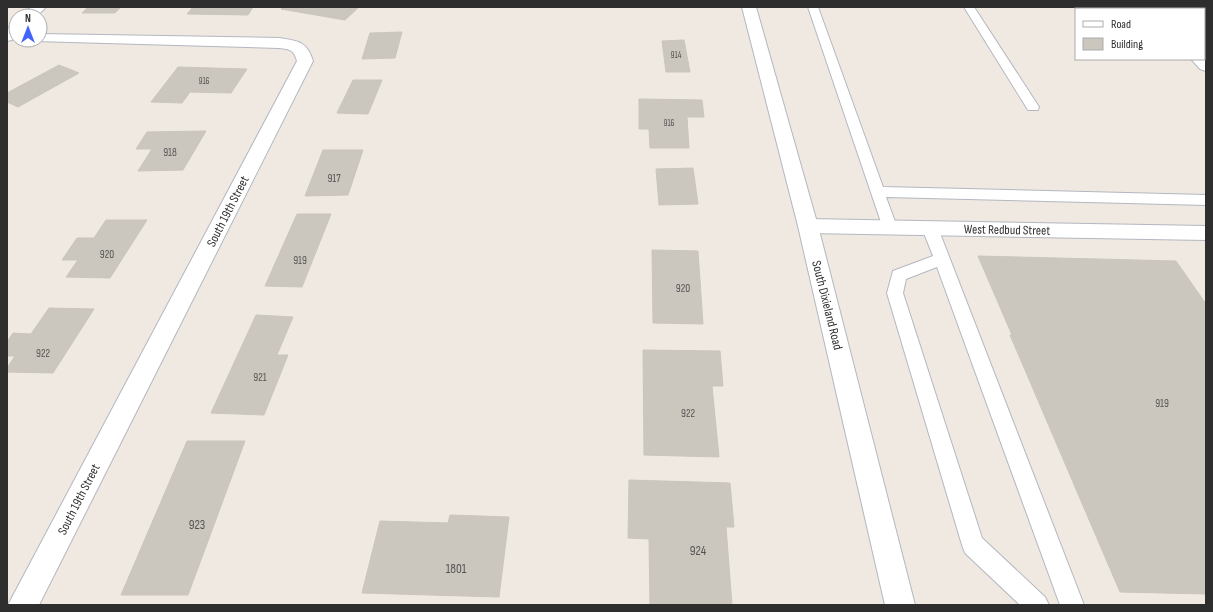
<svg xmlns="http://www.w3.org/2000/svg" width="1213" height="612" viewBox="0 0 1213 612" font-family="'Sofia Sans Condensed',sans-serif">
<rect width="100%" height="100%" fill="#efe9e1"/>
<g fill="#cbc7bf" stroke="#cbc5ba">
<path d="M88,7H121L115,13H82Z"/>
<path d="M193,7H253L248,15L187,14Z"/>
<path d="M283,7H359L345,20L281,9Z"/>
<path d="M402,32L395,58L362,59L370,33Z"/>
<path d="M684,40L690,72H666L662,41Z"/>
<path d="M59,65L79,73L18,107L7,102V93Z"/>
<path d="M178,67L247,69L231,93L190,92L182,103L151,102Z"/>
<path d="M353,80H382L368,114L337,113Z"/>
<path d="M639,99L702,100L704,117H687L689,148H650L649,129H639Z"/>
<path d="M206,131L183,170L138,171L152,149H136L147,132Z"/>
<path d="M323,150H363L348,195L305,196Z"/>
<path d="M693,168L698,204L659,205L656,169Z"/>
<path d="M297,214H331L302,287L265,286Z"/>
<path d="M106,220H147L110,278L66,277L78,260H62L77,238H94Z"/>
<path d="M652,250L698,251L703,324L653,323Z"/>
<path d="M978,256L1176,261L1206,304V594L1120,592L1010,335H1012Z"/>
<path d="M49,308L94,309L53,373L7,372V368L15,356H7V342L13,333L31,334Z"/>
<path d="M256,315L293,317L277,355H288L264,415L211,413Z"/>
<path d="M643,350L720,351L723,386H712L719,457L644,455Z"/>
<path d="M187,441H245L188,595H121Z"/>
<path d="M629,480L730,483L734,527H726L732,605H650L649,539L628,538Z"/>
<path d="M450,515L509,517L499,597L362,593L380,521L448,523Z"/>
</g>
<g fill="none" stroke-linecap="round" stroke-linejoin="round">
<g stroke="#b4b7c1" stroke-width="2">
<g id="service">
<path d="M808,7H818L883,187L1206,195V205L886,197L897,227L894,231L889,232L884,231Z"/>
<path d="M964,7H974L1039,107L1038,110H1028Z"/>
<path d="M930,223L935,224L938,228L1084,605H1060L937,267L906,279L903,293L982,538L1045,597L1049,605H1020L965,553L962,545L887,293L893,271L933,256L922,228L925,224Z"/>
</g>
</g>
<g stroke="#b4b7c1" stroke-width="2">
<g id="minor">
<path d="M31,7H46L37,16H22Z"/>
<path d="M1141,7H1156L1157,9H1142Z"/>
<path d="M16,25V37L12,40L7,41V29L11,26Z"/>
<path d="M40,34L279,38C298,41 307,41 313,61L39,605H8L297,61C294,50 290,49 279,48L35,41L34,40H40Z"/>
<path d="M1204,56L1206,57V71L1200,69L1191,59H1204Z"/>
<path d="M808,219L1206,226V240L808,233L801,231L798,226L801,221Z"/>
</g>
</g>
<g stroke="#b4b7c1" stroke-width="2">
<path id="secondary" d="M742,7H756L818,226L915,605H885L798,226Z"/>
</g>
<use href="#service" fill="#fff" fill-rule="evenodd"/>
<use href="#minor" fill="#fff" fill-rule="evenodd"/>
<use href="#secondary" fill="#fff" fill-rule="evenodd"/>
</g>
<g text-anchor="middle" stroke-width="4" stroke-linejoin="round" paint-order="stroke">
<g font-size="9" fill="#555452">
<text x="676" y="58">914</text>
<text x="204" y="84">916</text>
<text x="669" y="126">916</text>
</g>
<g font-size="11" fill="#555452">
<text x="170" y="156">918</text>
<text x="334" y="182">917</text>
<text x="107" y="258">920</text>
<text x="300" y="264">919</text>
<text x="683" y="292">920</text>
<text x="43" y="357">922</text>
<text x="260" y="381">921</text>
<text x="1162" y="407">919</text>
<text x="688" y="417">922</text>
</g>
<g font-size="13" fill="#2e2e2e" stroke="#fff">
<text transform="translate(227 211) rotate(-63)" y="5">South 19th Street</text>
<text transform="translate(1007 229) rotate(1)" y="5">West Redbud Street</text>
<text transform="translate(828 305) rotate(76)" y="5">South Dixieland Road</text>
<text transform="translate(78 499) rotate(-63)" y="5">South 19th Street</text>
</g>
<g font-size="13" fill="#555452">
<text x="197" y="529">923</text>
<text x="698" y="555">924</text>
<text x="456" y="573">1801</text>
</g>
</g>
<rect width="1213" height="612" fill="none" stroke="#2e2e2e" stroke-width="16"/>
<rect x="1075" y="8" width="130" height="52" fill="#ffffff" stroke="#ababab"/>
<rect x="1083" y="21" width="20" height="6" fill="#ffffff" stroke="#ababab"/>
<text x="1111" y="28" font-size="12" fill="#2e2e2e">Road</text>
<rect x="1083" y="38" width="20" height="12" fill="#cbc7bf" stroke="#ababab"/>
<text x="1111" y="48" font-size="12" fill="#2e2e2e">Building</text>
<g transform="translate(28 28)"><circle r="19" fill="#ffffff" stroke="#ababab"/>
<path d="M0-3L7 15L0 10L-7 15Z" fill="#4264fb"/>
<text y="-6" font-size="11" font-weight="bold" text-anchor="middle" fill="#2e2e2e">N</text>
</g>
</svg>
